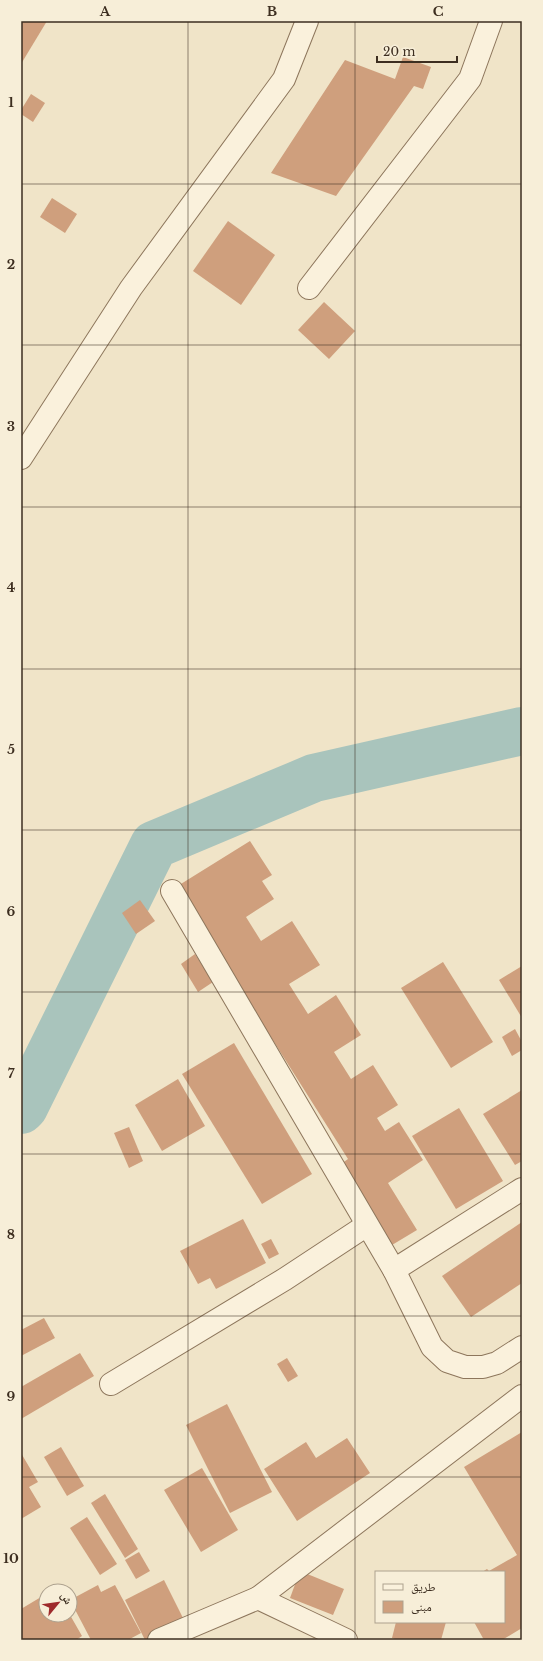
<svg xmlns="http://www.w3.org/2000/svg" width="543" height="1661" viewBox="0 0 543 1661" font-family="'Libre Baskerville','Noto Naskh Arabic',serif">
<rect width="100%" height="100%" fill="#f0e4c8"/>
<g fill="none" stroke-linecap="round" stroke-linejoin="round">
<path stroke="#a9c4bc" stroke-width="48" d="M21,1110L24,1107L154,845L314,778L522,731"/>
</g>
<g fill="#cf9f7d">
<path d="M21,21H47L21,64Z"/>
<path d="M403,57L431,67L423,89L414,86L336,196L271,173L345,60L395,79Z"/>
<path d="M31,94L45,103L33,122L21,114V110Z"/>
<path d="M52,198L77,214L65,233L40,217Z"/>
<path d="M228,221L275,255L241,305L193,271Z"/>
<path d="M324,302L355,331L329,359L298,330Z"/>
<path d="M250,841L272,875L262,881L274,899L246,917L261,941L292,921L320,965L289,984L308,1014L336,995L361,1035L334,1052L351,1079L373,1065L398,1105L377,1118L385,1131L399,1122L423,1160L388,1183L417,1230L392,1245L341,1164L348,1159L176,887Z"/>
<path d="M140,900L155,921L136,934L122,913Z"/>
<path d="M195,954L213,982L198,992L181,964Z"/>
<path d="M443,962L493,1042L451,1068L401,988Z"/>
<path d="M522,966V1018L499,980Z"/>
<path d="M515,1029L522,1042V1050L512,1056L502,1037Z"/>
<path d="M234,1043L312,1174L262,1204L182,1074Z"/>
<path d="M178,1079L205,1126L162,1151L135,1105Z"/>
<path d="M522,1090V1161L515,1165L483,1114Z"/>
<path d="M459,1108L503,1181L456,1209L412,1136Z"/>
<path d="M129,1127L143,1161L129,1168L114,1133Z"/>
<path d="M243,1219L266,1263L216,1289L210,1278L198,1284L180,1251Z"/>
<path d="M522,1222V1283L471,1317L442,1276Z"/>
<path d="M271,1239L279,1254L269,1259L261,1244Z"/>
<path d="M44,1318L55,1338L21,1356V1330Z"/>
<path d="M80,1353L94,1376L21,1419V1387Z"/>
<path d="M287,1358L298,1376L288,1382L277,1364Z"/>
<path d="M227,1404L272,1492L230,1513L186,1425Z"/>
<path d="M522,1432V1628L502,1640H484L474,1622H504V1572H482L487,1569L489,1571L517,1555L464,1467Z"/>
<path d="M347,1438L370,1473L297,1521L264,1469L306,1442L316,1458Z"/>
<path d="M61,1447L84,1486L67,1496L44,1457Z"/>
<path d="M21,1453L38,1482L29,1487L41,1507L21,1519Z"/>
<path d="M202,1468L238,1530L201,1552L164,1490Z"/>
<path d="M105,1494L138,1549L125,1558L91,1503Z"/>
<path d="M87,1517L117,1564L100,1575L70,1528Z"/>
<path d="M139,1552L150,1571L136,1579L125,1560Z"/>
<path d="M300,1571L344,1589L333,1615L290,1598Z"/>
<path d="M164,1580L184,1620L145,1640L125,1600Z"/>
<path d="M98,1585L101,1592L115,1585L141,1633L128,1640H91L70,1600Z"/>
<path d="M46,1594V1615H70L82,1636L76,1640H21V1609Z"/>
<path d="M396,1622H446L441,1640H398L392,1638Z"/>
</g>
<g fill="none" stroke-linecap="round" stroke-linejoin="round">
<g stroke="#8d765c" stroke-width="24">
<g id="minor">
<path d="M309,288L470,79L491,21"/>
<path d="M21,458L131,288L284,79L307,21"/>
<path d="M172,891L394,1270"/>
<path d="M522,1189L394,1270L432,1347L447,1361L465,1367H483L497,1363L522,1347"/>
<path d="M111,1384L285,1279L367,1225"/>
<path d="M159,1640L258,1598"/>
<path d="M346,1640L258,1598L522,1396"/>
</g>
</g>
<use href="#minor" stroke="#faf1dc" stroke-width="22"/>
</g>
<path fill="none" stroke="#3d2e20" stroke-width="1" stroke-opacity="0.55" d="M188,21V1640M355,21V1640M21,184H522M21,345H522M21,507H522M21,669H522M21,830H522M21,992H522M21,1154H522M21,1316H522M21,1477H522"/>
<rect width="543" height="1661" fill="none" stroke="#f7eed8" stroke-width="44"/>
<rect x="375" y="1571" width="130" height="52" fill="#f7eed8" stroke="#ada18e"/>
<rect x="383" y="1584" width="20" height="6" fill="#faf1dc" stroke="#ada18e"/>
<text x="411" y="1591" font-size="12" fill="#3d2e20">طريق</text>
<rect x="383" y="1601" width="20" height="12" fill="#cf9f7d" stroke="#ada18e"/>
<text x="411" y="1611" font-size="12" fill="#3d2e20">مبنى</text>
<g transform="translate(58 1603) rotate(61)"><circle r="19" fill="#f7eed8" stroke="#ada18e"/>
<path d="M0-3L7 15L0 10L-7 15Z" fill="#9e2a2b"/>
<text y="-6" font-size="11" font-weight="bold" text-anchor="middle" fill="#3d2e20">ش</text>
</g>
<path d="M377 56v6h80v-6" fill="none" stroke="#3d2e20" stroke-width="2"/>
<text x="383" y="56" font-size="12" fill="#3d2e20" stroke="#f7eed8" stroke-width="3" paint-order="stroke">20 m</text>
<rect x="22" y="22" width="499" height="1617" fill="none" stroke="#3d2e20" stroke-width="1.5"/>
<g font-size="13" text-anchor="middle" font-weight="bold" fill="#3d2e20">
<text x="105" y="16">A</text>
<text x="272" y="16">B</text>
<text x="438" y="16">C</text>
<text x="11" y="107">1</text>
<text x="11" y="269">2</text>
<text x="11" y="431">3</text>
<text x="11" y="592">4</text>
<text x="11" y="754">5</text>
<text x="11" y="916">6</text>
<text x="11" y="1078">7</text>
<text x="11" y="1239">8</text>
<text x="11" y="1401">9</text>
<text x="11" y="1563">10</text>
</g>
</svg>
